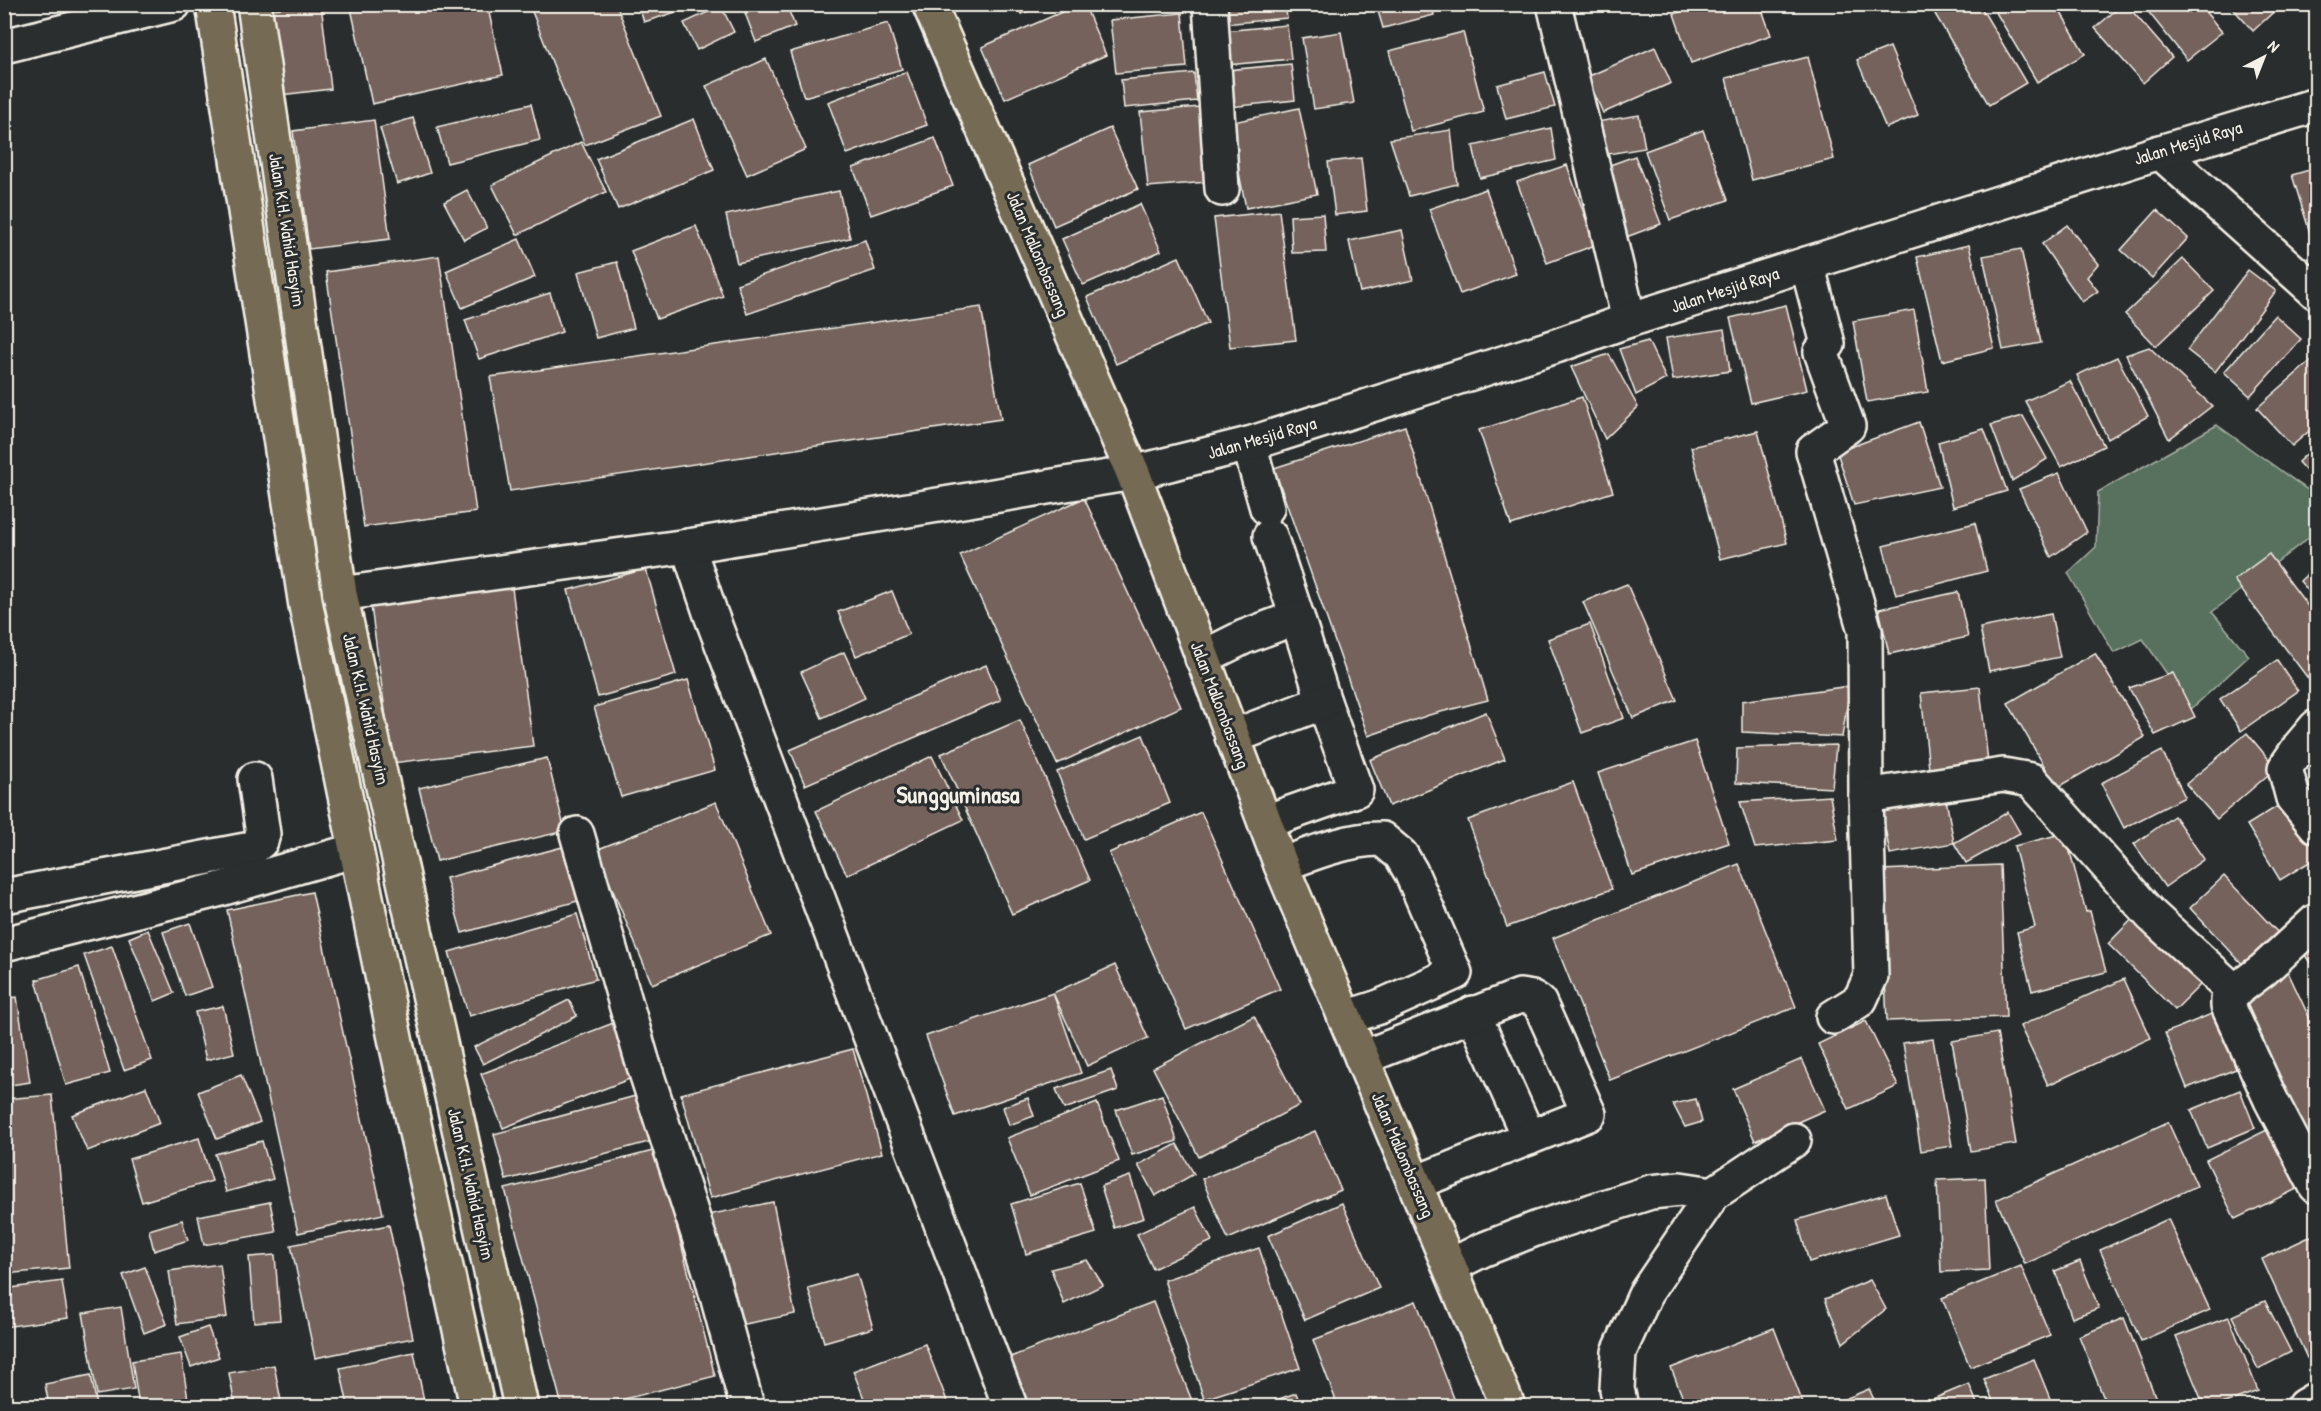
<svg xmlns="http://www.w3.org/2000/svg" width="2321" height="1411" viewBox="0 0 2321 1411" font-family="'Patrick Hand',sans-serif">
<rect width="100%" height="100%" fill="#2a2d2e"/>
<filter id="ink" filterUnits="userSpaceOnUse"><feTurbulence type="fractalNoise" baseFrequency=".0167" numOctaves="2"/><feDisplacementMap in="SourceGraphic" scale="12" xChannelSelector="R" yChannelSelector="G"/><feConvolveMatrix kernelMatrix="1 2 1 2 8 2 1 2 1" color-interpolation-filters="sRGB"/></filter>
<g filter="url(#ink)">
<path fill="#58715e" stroke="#a6b1a3" stroke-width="1.5" d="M2217,425L2316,496V532L2212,612L2249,656L2191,709L2143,639L2114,653L2068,573L2096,547L2098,492Z"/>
<g fill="#74625c" stroke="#f4f1e8" stroke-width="1.5">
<path d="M321,4L331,89L272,96L262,10Z"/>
<path d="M350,4H487L503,75L372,104Z"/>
<path d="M529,4H616L661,116L585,145Z"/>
<path d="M638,4H701L644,22Z"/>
<path d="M767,4H786L795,26L756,42L745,13Z"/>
<path d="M1017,4H1047L1021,14Z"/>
<path d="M1080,4H1084L1106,55L1005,99L982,47Z"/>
<path d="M1100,4H1156L1100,10Z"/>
<path d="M1222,4H1285L1287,18L1224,24Z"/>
<path d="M1376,4H1432L1434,15L1383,28Z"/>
<path d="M1471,4H1495L1475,13Z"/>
<path d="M1701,4H1760L1771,35L1691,63L1674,14Z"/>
<path d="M1950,4H1979L2026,83L1989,105L1935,14Z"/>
<path d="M1991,4H2056L2085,54L2037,82Z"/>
<path d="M2123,4H2126L2172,57L2143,83L2095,28Z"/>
<path d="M2142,4H2199L2222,32L2187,60Z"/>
<path d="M2229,4H2282L2253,31Z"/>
<path d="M721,6L734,32L697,50L684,23Z"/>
<path d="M1182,13L1187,67L1116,73L1110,20Z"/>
<path d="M888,23L902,69L804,97L790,52Z"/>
<path d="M1287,25L1291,59L1227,65L1223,31Z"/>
<path d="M1341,32L1354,103L1314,109L1302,38Z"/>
<path d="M1463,32L1484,112L1411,131L1389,51Z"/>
<path d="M1655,47L1671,83L1603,113L1587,77Z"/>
<path d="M1890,47L1918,115L1886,128L1857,60Z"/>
<path d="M1808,57L1834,159L1752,180L1726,78Z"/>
<path d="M766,59L806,149L747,175L706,86Z"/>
<path d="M1291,64L1295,100L1230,107L1227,70Z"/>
<path d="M907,72L927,125L847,154L828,102Z"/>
<path d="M1545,72L1555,107L1506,119L1497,85Z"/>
<path d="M1194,73L1197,101L1124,108L1121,80Z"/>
<path d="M531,104L540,140L447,163L437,127Z"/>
<path d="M1200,107L1207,182L1148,187L1140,112Z"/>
<path d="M1299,108L1317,194L1246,208L1229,123Z"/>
<path d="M1639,115L1645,148L1596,156L1590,123Z"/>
<path d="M413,118L430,173L397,184L380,128Z"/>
<path d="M694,119L714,170L618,209L596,159Z"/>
<path d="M374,120L390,239L309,249L293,131Z"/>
<path d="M1110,128L1138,189L1054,226L1028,165Z"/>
<path d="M1551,128L1556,160L1480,178L1473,146Z"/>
<path d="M1451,130L1457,184L1409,196L1390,139Z"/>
<path d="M1703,130L1728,200L1670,220L1645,151Z"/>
<path d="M935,138L953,186L871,215L853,168Z"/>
<path d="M581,142L606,192L517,235L492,185Z"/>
<path d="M1635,156L1661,224L1621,239L1596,170Z"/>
<path d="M1361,158L1367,211L1335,215L1328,162Z"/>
<path d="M1567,165L1595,245L1547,263L1517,182Z"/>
<path d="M2316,168V252L2292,175Z"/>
<path d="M1486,189L1516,274L1460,294L1429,209Z"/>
<path d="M467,190L487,228L464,240L444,202Z"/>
<path d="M839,191L850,238L737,263L726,215Z"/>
<path d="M1140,204L1161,251L1083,285L1062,239Z"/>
<path d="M2157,210L2188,238L2152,278L2121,250Z"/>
<path d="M1279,211L1296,340L1230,347L1214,218Z"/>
<path d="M1323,214L1326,252L1292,253L1290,216Z"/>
<path d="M2067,225L2098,264L2087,277L2098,291L2082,302L2042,244Z"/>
<path d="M696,226L723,296L657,319L631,251Z"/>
<path d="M1402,230L1413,280L1360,292L1349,241Z"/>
<path d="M519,239L535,277L462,308L446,271Z"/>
<path d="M865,240L875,270L747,314L737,284Z"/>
<path d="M1969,245L1994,348L1942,361L1917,257Z"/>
<path d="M2021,249L2041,343L2003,350L1983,256Z"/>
<path d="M439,256L476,512L364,527L326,272Z"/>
<path d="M1179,257L1208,323L1116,364L1087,297Z"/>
<path d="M2183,259L2214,291L2156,346L2125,314Z"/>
<path d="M617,262L634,328L596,338L578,272Z"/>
<path d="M2248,270L2276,291L2215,372L2187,350Z"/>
<path d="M550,293L562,332L479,359L465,320Z"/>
<path d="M1786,305L1807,390L1751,403L1730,318Z"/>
<path d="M981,307L1001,419L510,491L490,377Z"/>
<path d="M1914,310L1928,392L1867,402L1853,321Z"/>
<path d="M2275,315L2301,339L2250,396L2224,372Z"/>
<path d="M1724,329L1730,371L1673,380L1666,338Z"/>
<path d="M1648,341L1666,379L1636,395L1619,349Z"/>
<path d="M2149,347L2212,406L2169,439L2126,355Z"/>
<path d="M1609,354L1638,407L1605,439L1571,367Z"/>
<path d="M2117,357L2148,416L2108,439L2077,375Z"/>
<path d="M2313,359L2316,362V425L2292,446L2257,408Z"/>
<path d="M2070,381L2104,446L2061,467L2025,401Z"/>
<path d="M1582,397L1613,492L1511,525L1479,430Z"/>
<path d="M2023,416L2047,459L2012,481L1991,425Z"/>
<path d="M1919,422L1940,487L1854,505L1837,452Z"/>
<path d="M1405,426L1488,700L1429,715L1368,736L1274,468Z"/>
<path d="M1984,429L2007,491L1953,507L1938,442Z"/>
<path d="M1758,431L1787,543L1720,559L1691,447Z"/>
<path d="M2316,445V482L2298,462Z"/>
<path d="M2059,473L2087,532L2051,557L2019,489Z"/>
<path d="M1084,498L1181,707L1057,764L960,555Z"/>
<path d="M1975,523L1987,571L1896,595L1883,546Z"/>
<path d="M2269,554L2316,617V689L2234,580Z"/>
<path d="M2316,566V600L2300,581Z"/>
<path d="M646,569L676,675L598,697L568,590Z"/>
<path d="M1627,584L1677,700L1633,718L1583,602Z"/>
<path d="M512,588L533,746L392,763L371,606Z"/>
<path d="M892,591L909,634L856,656L838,612Z"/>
<path d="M1958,592L1968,637L1889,654L1879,609Z"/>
<path d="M2051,614L2060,657L1989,671L1980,628Z"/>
<path d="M1590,624L1624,718L1582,733L1548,639Z"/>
<path d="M844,652L865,698L822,718L801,672Z"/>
<path d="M2095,653L2145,737L2057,788L2008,703Z"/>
<path d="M2277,660L2298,691L2241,731L2220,699Z"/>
<path d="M986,665L1001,700L805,785L790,750Z"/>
<path d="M2173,673L2195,717L2155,735L2129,688Z"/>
<path d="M688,680L715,770L621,797L594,707Z"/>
<path d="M1850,686L1842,737L1742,732V701Z"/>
<path d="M1980,687L1988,763L1929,769L1921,693Z"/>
<path d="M1486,712L1505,759L1389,806L1370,760Z"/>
<path d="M1020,720L1090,880L1012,914L941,754Z"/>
<path d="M2247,733L2276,768L2217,819L2186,784Z"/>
<path d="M1143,735L1170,803L1084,839L1057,772Z"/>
<path d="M1695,741L1729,843L1632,875L1598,773Z"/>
<path d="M1836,745L1832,788L1736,783L1737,748Z"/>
<path d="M2162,751L2185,797L2124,828L2101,783Z"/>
<path d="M932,756L963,820L847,875L816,811Z"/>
<path d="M547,758L565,831L437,861L419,788Z"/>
<path d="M1573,782L1612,889L1507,927L1468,820Z"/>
<path d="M1945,794L1954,843L1890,854L1881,806Z"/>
<path d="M1830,796L1838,840L1755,848L1740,802Z"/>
<path d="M2286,801L2316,850V858L2280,880L2247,825Z"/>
<path d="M716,802L771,935L652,984L596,850Z"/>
<path d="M1201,812L1280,989L1186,1029L1109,853Z"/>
<path d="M2008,812L2020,833L1966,863L1954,843Z"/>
<path d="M2174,816L2204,859L2165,887L2134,844Z"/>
<path d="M2065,833L2086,912L2090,911L2106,972L2032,991L2017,932L2035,927L2014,846Z"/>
<path d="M570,845L585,899L462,933L446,878Z"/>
<path d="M1739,864L1796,1007L1610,1080L1553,938Z"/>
<path d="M2000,865L2006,1017L1887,1021L1880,870Z"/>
<path d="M2224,876L2282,937L2247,969L2190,908Z"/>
<path d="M312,892L383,1214L298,1233L227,910Z"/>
<path d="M2141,910L2208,977L2175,1010L2108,944Z"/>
<path d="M577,914L596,979L469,1016L449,952Z"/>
<path d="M190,923L212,987L185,996L163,932Z"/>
<path d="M148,930L174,993L155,1001L129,938Z"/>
<path d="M2316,933V972L2299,946Z"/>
<path d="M112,946L152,1060L124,1070L84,955Z"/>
<path d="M1115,965L1148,1038L1087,1066L1053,993Z"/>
<path d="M79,967L110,1073L66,1085L36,980Z"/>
<path d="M2287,970L2316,1032V1170L2232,996Z"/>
<path d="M2124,979L2151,1038L2048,1085L2020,1026Z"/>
<path d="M1053,993L1081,1073L955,1116L926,1036Z"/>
<path d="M17,997L30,1082L4,1086V999Z"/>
<path d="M569,1000L577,1016L483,1064L474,1047Z"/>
<path d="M223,1006L234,1053L206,1060L195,1012Z"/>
<path d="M2214,1013L2236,1069L2187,1088L2165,1033Z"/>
<path d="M1254,1016L1300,1105L1199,1157L1153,1068Z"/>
<path d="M1866,1021L1898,1086L1849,1109L1818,1044Z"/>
<path d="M616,1022L637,1076L503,1128L481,1074Z"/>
<path d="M1997,1033L2016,1144L1971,1151L1952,1041Z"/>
<path d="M1933,1039L1952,1146L1921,1151L1903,1043Z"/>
<path d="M853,1049L882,1153L710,1198L681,1094Z"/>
<path d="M1802,1059L1825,1110L1755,1141L1733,1089Z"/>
<path d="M1111,1070L1118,1090L1064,1109L1056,1089Z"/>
<path d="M241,1075L260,1122L217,1139L198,1092Z"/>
<path d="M146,1087L160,1123L87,1151L72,1115Z"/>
<path d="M2240,1090L2255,1128L2207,1148L2191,1110Z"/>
<path d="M643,1094L656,1140L506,1180L494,1134Z"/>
<path d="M52,1095L69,1268L4,1274V1099Z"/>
<path d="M1162,1095L1177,1141L1132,1155L1116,1110Z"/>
<path d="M1028,1098L1034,1116L1009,1125L1003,1107Z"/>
<path d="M1696,1099L1702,1122L1685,1127L1673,1104Z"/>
<path d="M1097,1103L1119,1161L1030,1195L1007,1138Z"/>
<path d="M2168,1122L2197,1186L2025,1264L1996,1200Z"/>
<path d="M2277,1125L2307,1184L2235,1219L2206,1160Z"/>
<path d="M1315,1131L1341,1190L1228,1239L1202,1179Z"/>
<path d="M199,1138L212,1181L142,1202L129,1159Z"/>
<path d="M262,1141L273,1179L226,1192L215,1154Z"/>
<path d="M1177,1144L1194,1174L1155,1196L1138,1165Z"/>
<path d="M657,1150L715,1376L597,1406H562L505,1189Z"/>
<path d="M1130,1176L1144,1218L1114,1228L1101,1186Z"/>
<path d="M1985,1178L1989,1270L1941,1272L1937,1180Z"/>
<path d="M1080,1183L1096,1233L1026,1254L1011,1204Z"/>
<path d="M1886,1194L1899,1235L1809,1262L1797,1220Z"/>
<path d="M270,1202L276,1232L204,1245L198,1216Z"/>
<path d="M773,1202L795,1314L730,1327L707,1215Z"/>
<path d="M1342,1203L1379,1288L1305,1320L1268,1236Z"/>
<path d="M1195,1207L1212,1241L1153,1269L1137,1234Z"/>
<path d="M2168,1219L2210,1310L2141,1341L2100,1250Z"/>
<path d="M182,1220L188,1240L154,1251L149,1230Z"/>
<path d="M389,1225L413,1338L315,1358L291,1245Z"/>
<path d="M2316,1234V1353L2307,1358L2262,1259Z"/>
<path d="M1259,1248L1300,1368L1204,1399L1164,1280Z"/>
<path d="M275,1255L280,1320L254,1322L249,1257Z"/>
<path d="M1087,1260L1103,1285L1064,1304L1051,1269Z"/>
<path d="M2080,1261L2099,1308L2072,1318L2055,1271Z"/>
<path d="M220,1264L227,1317L177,1324L169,1271Z"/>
<path d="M2021,1266L2050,1335L1970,1367L1942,1298Z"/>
<path d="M145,1267L167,1324L144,1333L123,1275Z"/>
<path d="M857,1274L873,1328L824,1342L808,1288Z"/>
<path d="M1870,1280L1886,1309L1843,1343L1825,1299Z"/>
<path d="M62,1281L68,1318L4,1327V1289Z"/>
<path d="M1416,1301L1457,1406H1338L1313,1340Z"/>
<path d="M2265,1301L2291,1352L2258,1369L2232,1316Z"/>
<path d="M1153,1302L1194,1406H1018L1000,1361Z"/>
<path d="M121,1307L134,1389L97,1395L83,1313Z"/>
<path d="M2229,1317L2258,1391L2216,1406H2204L2176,1337Z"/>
<path d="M2124,1318L2159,1406H2107L2079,1336Z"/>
<path d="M208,1327L219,1357L191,1367L180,1337Z"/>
<path d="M1774,1328L1804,1406H1686L1671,1368Z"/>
<path d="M925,1344L949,1406H867L853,1371Z"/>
<path d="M414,1352L424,1401L396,1406H348L340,1368Z"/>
<path d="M181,1354L189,1406H139L132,1361Z"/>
<path d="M2034,1359L2053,1406H1995L1984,1379Z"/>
<path d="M274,1365L282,1406H235L229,1373Z"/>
<path d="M91,1375L97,1406H49L45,1384Z"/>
<path d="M1969,1384L1978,1406H1922L1921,1404Z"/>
<path d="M1869,1389L1877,1406H1828Z"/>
<path d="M1296,1393L1301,1406H1259Z"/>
<path d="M424,1401L426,1406H403Z"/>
</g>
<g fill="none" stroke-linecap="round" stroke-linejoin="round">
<g stroke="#f4f1e8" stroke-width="38">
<g id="minor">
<path d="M1210,4L1222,189"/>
<path d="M1554,4L1629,320"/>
<path d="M4,46L174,4"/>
<path d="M2160,152L2316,292"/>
<path d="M1807,264L1828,344L1821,352L1848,426L1813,451L1865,631L1866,796L1871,976L1860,1000L1833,1017"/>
<path d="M1249,444L1267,508"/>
<path d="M1270,536L1297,617"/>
<path d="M688,546L711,615L1010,1406"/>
<path d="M340,594L688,546L1133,473L1249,444L1556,346L1629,320L2160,152L2316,105"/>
<path d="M1202,658L1244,637L1297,617L1324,702L1356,790L1265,822"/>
<path d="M2316,727L2300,746L2285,768L2293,798L2316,826"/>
<path d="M1232,737L1324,702"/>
<path d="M1866,796L2003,775L2031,780L2151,915L2235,992"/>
<path d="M577,834L642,1060L711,1274L747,1406"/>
<path d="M1281,865C1310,854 1351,838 1382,839L1401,855L1411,872L1455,973L1379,1007L1345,1018"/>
<path d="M4,896L251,849L261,841L263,834L255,779"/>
<path d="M2316,921L2263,970L2231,994L2228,999V1006L2271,1100L2316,1186"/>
<path d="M4,944L217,890L356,850"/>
<path d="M1473,1013L1529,1138"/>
<path d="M1362,1058L1520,996L1533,998L1539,1002L1589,1114L1415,1183"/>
<path d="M1450,1266L1482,1250L1538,1228L1651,1192L1680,1189L1713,1194"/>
<path d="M1621,1406L1617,1389L1619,1352L1646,1293L1713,1194L1794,1140"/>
<path d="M2304,1406L2316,1399"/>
</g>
</g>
<g stroke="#f4f1e8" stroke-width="38">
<g id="highway">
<path d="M213,4L306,606L396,1043L477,1406"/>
<path d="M254,4L340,594L521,1406"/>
<path d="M929,4L1133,473L1281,865L1508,1406"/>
</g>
</g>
<use href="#minor" stroke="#2a2d2e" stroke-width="33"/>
<use href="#highway" stroke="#746b52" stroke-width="33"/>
</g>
</g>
<g text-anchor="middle" stroke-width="6" stroke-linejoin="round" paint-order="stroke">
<g font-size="18" fill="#f4f1e8" stroke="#2a2d2e">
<text transform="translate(2188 143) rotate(-17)" y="6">Jalan Mesjid Raya</text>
<text transform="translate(287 230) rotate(81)" y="6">Jalan K.H. Wahid Hasyim</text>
<text transform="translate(1038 254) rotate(67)" y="6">Jalan Mallombassang</text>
<text transform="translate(1725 290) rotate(-18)" y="6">Jalan Mesjid Raya</text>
<text transform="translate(1262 438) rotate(-16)" y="6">Jalan Mesjid Raya</text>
<text transform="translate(1220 705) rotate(69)" y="6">Jalan Mallombassang</text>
<text transform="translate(366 709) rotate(77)" y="6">Jalan K.H. Wahid Hasyim</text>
<text transform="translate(1403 1155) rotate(67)" y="6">Jalan Mallombassang</text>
<text transform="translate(471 1184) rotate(77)" y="6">Jalan K.H. Wahid Hasyim</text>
</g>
<g font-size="24" font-weight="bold" fill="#f4f1e8" stroke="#2a2d2e">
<text x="958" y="803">Sungguminasa</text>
</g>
</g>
<rect width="2321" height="1411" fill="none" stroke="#2a2d2e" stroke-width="24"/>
<rect x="12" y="12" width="2297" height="1387" fill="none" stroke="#f4f1e8" stroke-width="2" filter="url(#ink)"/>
<g transform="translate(2264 57) rotate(42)" stroke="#2a2d2e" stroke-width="4.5" paint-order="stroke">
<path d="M0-4.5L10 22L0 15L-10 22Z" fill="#f4f1e8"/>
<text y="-9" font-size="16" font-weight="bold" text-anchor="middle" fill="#f4f1e8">N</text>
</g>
</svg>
